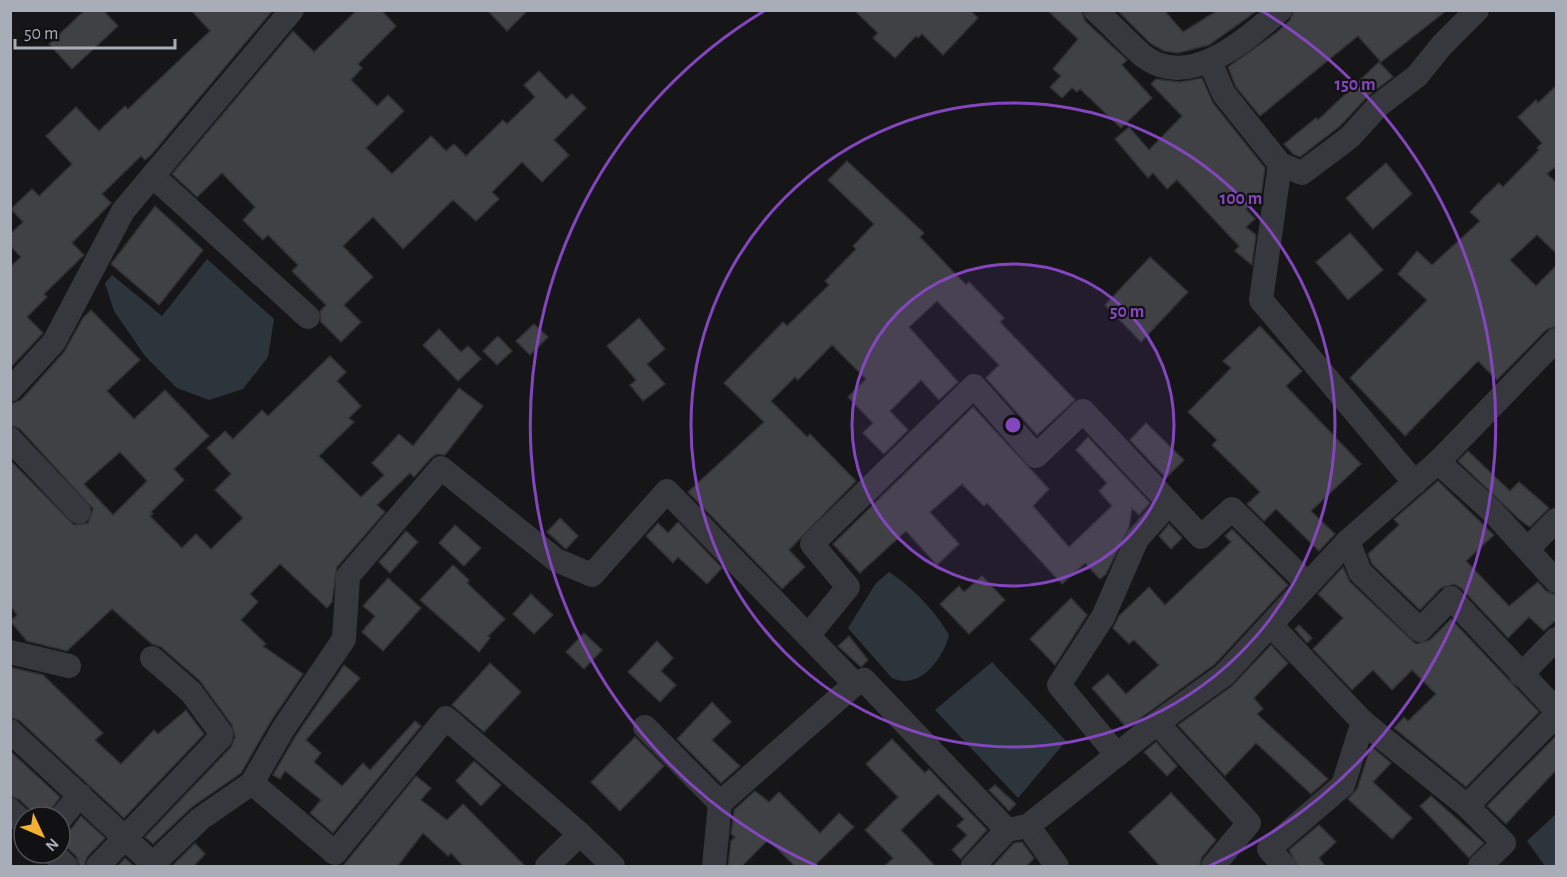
<svg xmlns="http://www.w3.org/2000/svg" width="1567" height="877" viewBox="0 0 1567 877" font-family="'Alegreya Sans',sans-serif">
<rect width="100%" height="100%" fill="#161618"/>
<g fill="#2c353c">
<path d="M207,259L274,319L268,357L243,389L209,400L177,388L145,356L114,311L105,283L112,275L162,316Z"/>
<path d="M889,572C912,587 935,611 949,635C943,659 919,691 892,678L848,628L876,583Z"/>
<path d="M992,662L1066,741L1018,798L935,710Z"/>
<path d="M1556,814V866H1545L1527,841Z"/>
</g>
<g fill="#404145" stroke="#303034" stroke-width="1.5" fill-rule="evenodd">
<path d="M85,10H103L118,26L72,69L49,44Z"/>
<path d="M191,10H273L151,155L145,160L141,156L102,194L111,203L72,243L84,255L44,294L47,297L27,317L43,333L10,368V267L21,257L10,246V234L23,222L11,209L32,189L39,196L72,164L46,136L76,107L99,131L125,106L128,109L210,31Z"/>
<path d="M357,10H381L396,26L358,64L362,68L351,80L377,106L388,95L404,111L366,148L392,174L431,136L446,151L454,144L466,156L503,120L507,124L535,97L524,85L539,71L566,99L572,94L586,108L554,140L569,155L542,182L522,162L492,192L499,199L476,221L453,200L403,249L373,217L343,246L373,277L344,305L361,322L341,342L321,322L320,311L326,305L292,271L298,265L268,235L263,240L243,220L255,207L222,173L197,197L172,174L293,31L314,52Z"/>
<path d="M487,10H528L507,31Z"/>
<path d="M854,10H970L978,18L943,55L922,34L918,38L916,36L895,58L873,38L878,33Z"/>
<path d="M1047,10H1081L1085,21L1127,60L1122,65L1152,98L1121,128L1080,89L1077,92L1072,88L1062,98L1050,87L1061,76L1053,69L1078,39Z"/>
<path d="M1117,10H1164L1183,32L1218,10H1258L1209,45L1178,53L1164,51L1150,43Z"/>
<path d="M1294,10H1447L1381,62L1358,36L1260,116L1236,87L1228,67L1276,33L1290,20Z"/>
<path d="M1379,62L1393,77L1369,95L1340,126L1300,157L1293,154L1284,144L1316,118L1318,120Z"/>
<path d="M1202,78L1213,103L1265,168L1261,196L1246,209L1255,219L1246,227L1256,235L1252,265L1235,251L1239,246L1177,180L1167,189L1153,173L1148,178L1115,139L1129,127L1149,150L1182,116L1151,84L1156,79L1180,82Z"/>
<path d="M1557,85V170L1554,168L1547,174L1557,183V254L1537,235L1510,260L1536,286L1557,265V326L1546,330L1497,380L1478,361L1405,436L1350,378L1427,300L1398,274L1417,251L1432,265L1480,221L1470,212L1484,197L1499,183L1503,187L1539,150L1537,148L1542,143L1518,117L1536,100L1538,103Z"/>
<path d="M847,161L924,233L920,237L966,285L969,282L1004,318L1000,322L1075,400L1037,435L986,378L999,365L937,301L909,327L958,382L939,400L921,380L890,411L908,430L884,454L863,433L873,423L848,397L866,379L832,345L798,380L795,377L771,401L807,437L810,434L856,481L789,550L805,567L782,589L688,492L764,422L724,383L783,322L787,326L829,285L825,281L856,249L853,246L874,224L828,180Z"/>
<path d="M1386,163L1412,194L1373,229L1346,198Z"/>
<path d="M155,206L203,250L159,305L111,264Z"/>
<path d="M1350,233L1383,270L1348,300L1316,262Z"/>
<path d="M1150,257L1188,292L1141,342L1105,305Z"/>
<path d="M91,310L140,360L107,391L134,419L165,390L209,436L174,469L184,480L151,512L153,514L150,516L182,548L196,534L211,549L243,518L215,490L231,474L207,448L225,431L233,439L262,410L268,416L330,356L346,372L337,381L361,406L349,418L354,422L319,456L361,497L384,475L372,463L399,434L413,446L459,388L483,406L445,455L437,454L431,458L414,477L410,473L377,505L385,512L337,567L332,602L327,608L280,564L250,594L258,602L241,620L266,644L263,646L303,674L271,721L241,773L192,807L153,844L145,837L231,747L235,737L232,725L200,681L161,647L152,644L112,609L67,651L27,641L10,621L17,615L10,605V460L74,525L88,523L93,509L20,429L10,425V404L21,400L64,352L83,318ZM120,452L147,481L113,515L84,484Z"/>
<path d="M639,318L665,349L647,364L665,384L643,401L630,385L636,380L607,346Z"/>
<path d="M534,324L548,337L530,355L516,341Z"/>
<path d="M1260,326L1302,371L1286,386L1361,464L1311,511L1335,534L1319,551L1276,509L1264,521L1247,504L1260,492L1212,445L1217,440L1188,412L1231,368L1223,361Z"/>
<path d="M439,329L461,352L468,346L481,359L458,381L423,345Z"/>
<path d="M498,336L512,351L497,365L483,351Z"/>
<path d="M973,407L1049,489L1033,506L1069,547L1112,506L1099,491L1107,483L1076,450L1088,437L1150,503L1139,515L1132,508L1129,527L1106,574L1100,579L1085,563L1062,584L987,503L984,506L962,484L930,512L959,544L937,565L906,531L860,573L833,544Z"/>
<path d="M1146,423L1184,460L1166,478L1130,440Z"/>
<path d="M1468,451L1510,491L1519,482L1549,508L1530,527L1520,520L1458,461Z"/>
<path d="M1438,481L1494,535L1466,561L1509,606L1538,582L1546,591L1557,595V619L1544,631L1529,617L1508,638L1461,588L1454,584L1441,588L1420,610L1372,564L1368,554L1399,525L1394,519Z"/>
<path d="M560,518L578,536L566,549L547,532Z"/>
<path d="M678,522L722,568L707,584L678,557L673,563L646,536L658,523L668,533Z"/>
<path d="M1169,524L1182,538L1171,549L1159,536Z"/>
<path d="M455,525L481,548L464,566L439,543Z"/>
<path d="M1232,529L1288,585L1215,664L1127,728L1092,688L1108,674L1126,694L1159,665L1134,640L1129,644L1113,628L1119,616L1149,587L1165,605L1231,542L1225,536Z"/>
<path d="M406,531L418,542L390,573L379,562Z"/>
<path d="M453,565L469,580L467,583L505,619L488,636L490,638L479,652L420,600Z"/>
<path d="M1343,567L1350,582L1416,644L1430,640L1451,619L1539,712L1466,787L1394,728L1404,717L1408,721L1436,694L1412,670L1392,690L1373,670L1352,690L1313,649L1343,618L1318,594Z"/>
<path d="M982,576L1005,600L969,634L940,604L959,586L964,592Z"/>
<path d="M388,578L421,608L383,651L362,632L375,616L363,606Z"/>
<path d="M531,594L553,615L534,634L513,614Z"/>
<path d="M1071,598L1087,615L1055,665L1030,639Z"/>
<path d="M1299,625L1312,638L1307,643L1295,629Z"/>
<path d="M584,633L602,650L584,669L566,652Z"/>
<path d="M849,636L868,660L861,667L838,646Z"/>
<path d="M657,641L673,658L661,671L676,685L660,702L628,672Z"/>
<path d="M1271,645L1288,663L1254,698L1263,709L1257,714L1328,779L1311,794L1256,743L1225,776L1178,725L1232,686Z"/>
<path d="M490,663L521,692L484,732L452,705Z"/>
<path d="M344,665L360,678L306,740L321,753L314,762L342,786L363,763L370,770L415,721L421,726L333,833L310,813L321,800L285,771L280,779L273,775L295,737Z"/>
<path d="M10,667L43,675L103,733L95,740L121,764L154,730L158,734L186,710L204,734L124,818L20,721L10,717Z"/>
<path d="M712,702L731,722L712,740L740,766L721,783L677,739Z"/>
<path d="M1557,735V769L1506,824L1487,806Z"/>
<path d="M635,737L664,766L620,811L591,782Z"/>
<path d="M892,739L925,773L929,769L987,830L961,859L952,850L967,835L957,826L964,819L938,794L901,830L936,867H884L893,858L865,830L898,797L866,764Z"/>
<path d="M1156,742L1177,766L1167,776L1144,752Z"/>
<path d="M1371,746L1391,763L1373,782L1412,818L1392,839L1348,799L1357,789Z"/>
<path d="M10,751L60,797L46,817H37L20,800L10,796Z"/>
<path d="M474,761L501,785L481,806L456,781Z"/>
<path d="M416,776L431,788L421,800L447,820L463,804L526,867H464L451,853L448,856L423,833L397,867H342Z"/>
<path d="M995,785L1016,804L1009,811L989,790Z"/>
<path d="M755,791L769,802L779,792L820,833L839,813L854,827L813,867H796L768,840L741,867H728L731,841L735,837L731,834L734,810Z"/>
<path d="M1171,793L1216,840L1202,857L1199,867H1161L1129,832Z"/>
<path d="M1431,796L1484,843L1469,858L1420,806Z"/>
<path d="M81,816L105,838L87,857L84,867H80L76,856L60,841V833L71,829Z"/>
<path d="M1319,825L1336,842L1319,858L1326,867H1298L1289,850Z"/>
<path d="M1022,842L1034,858L1026,867H992L1014,843Z"/>
<path d="M195,843L205,854L193,867H171Z"/>
<path d="M125,858L135,867H117Z"/>
</g>
<g fill="none" stroke-linecap="round" stroke-linejoin="round">
<g stroke="#37383d" stroke-width="24">
<path d="M1095,10C1111,24 1126,41 1142,55C1188,92 1246,40 1280,10"/>
<path d="M1210,62L1224,94L1280,164L1302,173L1350,137L1379,105L1417,76L1442,45L1477,10"/>
<path d="M1280,164L1261,300L1415,483"/>
<path d="M153,176L308,317"/>
<path d="M1556,340L1438,462L1493,512L1556,581"/>
<path d="M10,390L54,342L123,211L292,10"/>
<path d="M10,439L79,512"/>
<path d="M1348,541L1360,572L1420,630L1451,598L1556,710"/>
<path d="M1528,549L1556,520"/>
<path d="M1271,625L1363,722L1343,785L1269,849L1284,866"/>
<path d="M808,636L848,587L812,544L974,386L1036,456L1083,411L1201,537L1232,509L1308,584"/>
<path d="M10,652L69,666"/>
<path d="M1521,675L1556,639"/>
<path d="M1363,722L1467,806"/>
<path d="M1157,723L1249,823L1213,866"/>
<path d="M645,727L720,803"/>
<path d="M10,731L153,864L200,819L252,783L283,729L344,639L348,576L441,468L556,560L592,575L667,491L855,684L864,680L1007,830"/>
<path d="M1117,755L1059,685L1103,617L1137,539L1169,503"/>
<path d="M252,783L335,853L446,718L580,834L547,866"/>
<path d="M10,810L24,823"/>
<path d="M60,819L80,795"/>
<path d="M1028,826L1057,866"/>
<path d="M580,834L613,866"/>
<path d="M53,853L66,866"/>
<path d="M98,866L221,737V733L191,692L152,658"/>
<path d="M714,866L720,803L855,684"/>
<path d="M973,866L1007,830L1028,826L1157,723L1224,675L1348,541L1438,462"/>
<path d="M1480,866L1504,843L1467,806L1556,715"/>
</g>
</g>
<circle cx="1013" cy="425" r="161" fill="#8446be" fill-opacity=".12"/>
<g fill="none" stroke="#8446be" stroke-width="3">
<circle cx="1013" cy="425" r="161"/>
<circle cx="1013" cy="425" r="322"/>
<path d="M817 866A483 483 0 0 1 764 11M1262 11A483 483 0 0 1 1209 866"/>
</g>
<circle cx="1013" cy="425" r="9" fill="#8446be" stroke="#111113" stroke-width="3"/>
<g font-size="18" text-anchor="middle" font-weight="bold" fill="#8446be" stroke="#111113" stroke-width="4.5" stroke-linejoin="round" paint-order="stroke">
<text x="1355" y="90">150 m</text>
<text x="1241" y="204">100 m</text>
<text x="1127" y="317">50 m</text>
</g>
<rect width="1567" height="877" fill="none" stroke="#a8adb8" stroke-width="24"/>
<g transform="translate(42 835) rotate(134)"><circle r="28" fill="#111113" stroke="#4d4f55" stroke-width="1.5"/>
<path d="M0-4.5L10 22L0 15L-10 22Z" fill="#f2b134"/>
<text y="-9" font-size="16" font-weight="bold" text-anchor="middle" fill="#a8adb8">N</text>
</g>
<path d="M15 39v9h160v-9" fill="none" stroke="#a8adb8" stroke-width="3"/>
<text x="24" y="39" font-size="18" fill="#a8adb8" stroke="#111113" stroke-width="4.5" paint-order="stroke">50 m</text>
</svg>
